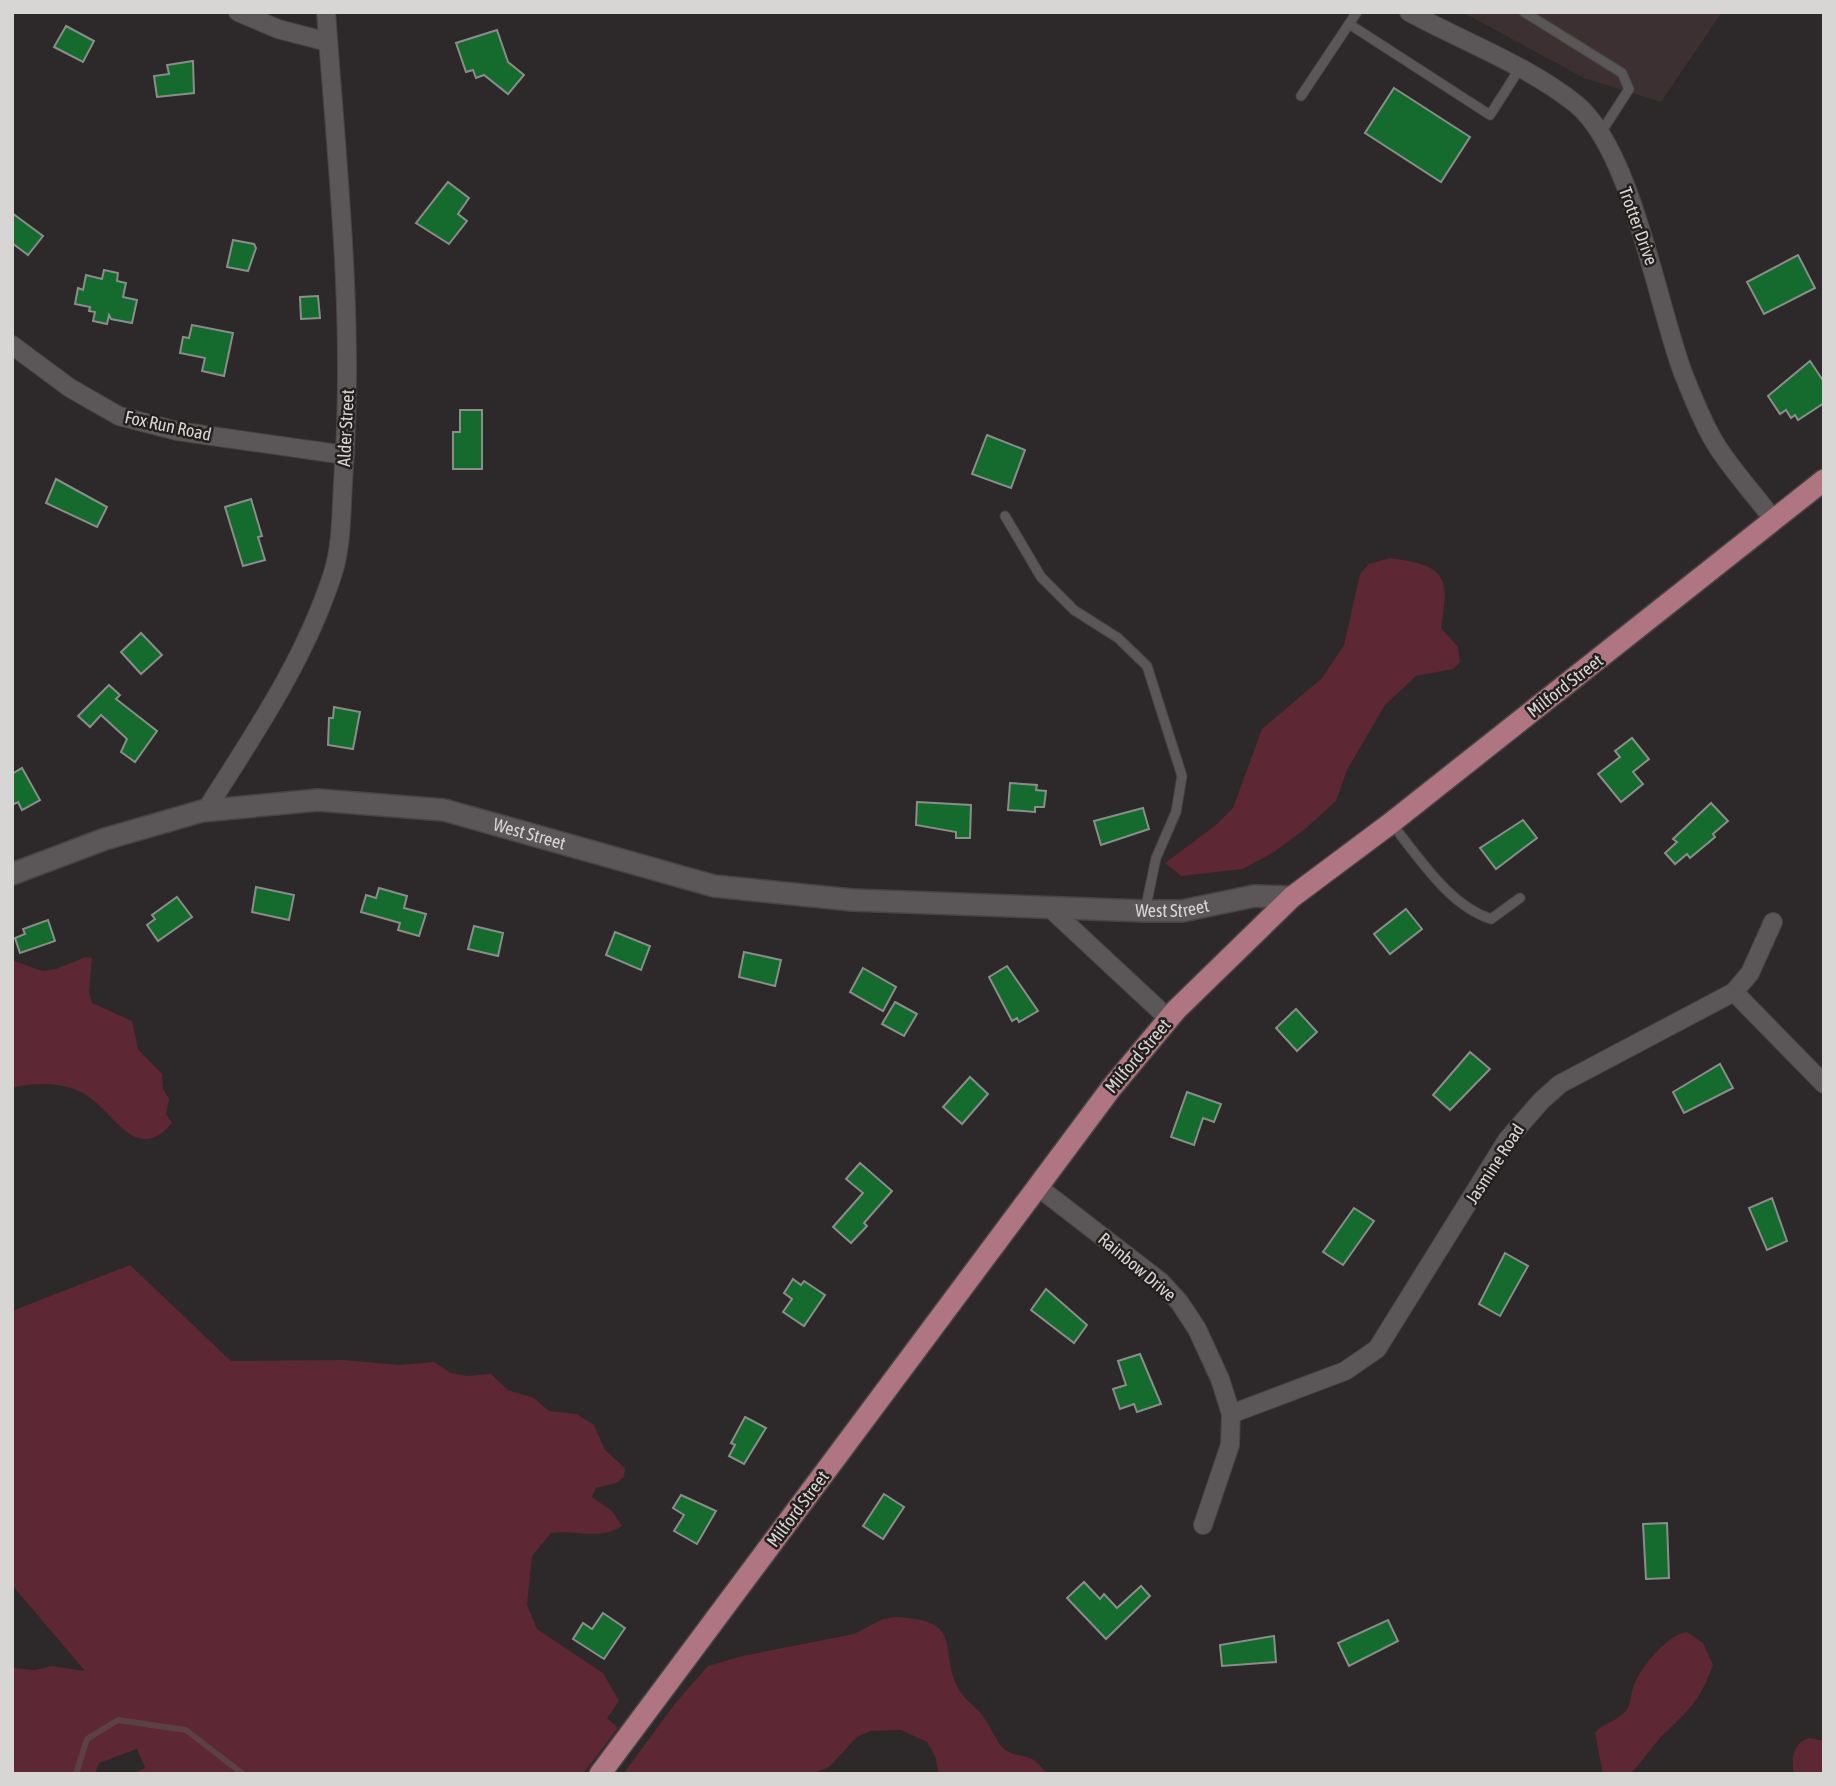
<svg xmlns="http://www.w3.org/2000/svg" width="1836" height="1786" viewBox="0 0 1836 1786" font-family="'Asap Condensed',sans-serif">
<rect width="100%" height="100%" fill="#2d2829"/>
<path fill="#3c3032" d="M1462,12H1722L1661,102L1584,78Z"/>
<g fill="#5d2733">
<path d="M1390,558C1445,566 1450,574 1441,628L1458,647L1460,662L1453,669L1416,676L1385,705L1347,770L1336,801L1305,829L1274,852L1243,869L1181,876L1165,863L1216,825L1233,808L1262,729L1322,678L1344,645L1360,574L1369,564Z"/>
<path d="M86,957L92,958L89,993L92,1003L132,1021L138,1049L162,1074L163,1089L169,1099L166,1114L172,1123C134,1168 112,1106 81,1092C60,1082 34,1082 12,1088V960L42,971L56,969Z"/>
<path d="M130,1265L231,1361L344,1360L399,1365L434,1362L451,1373L467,1376L491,1374L508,1390L534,1398L549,1411L577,1414L594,1425L605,1450L625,1468L624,1477L616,1483L596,1488L592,1497L612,1511L622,1526C600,1541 575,1529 551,1533L532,1556L527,1605L537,1629L603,1673L619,1701L607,1718L618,1728L583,1774H133L145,1768L137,1749L99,1763L95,1774H12V1668L35,1670L52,1666L85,1671L12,1585V1311Z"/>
<path d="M895,1617C968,1620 936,1650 960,1691C965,1700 976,1707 982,1715C989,1724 993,1734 999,1743C1008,1757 1019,1753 1032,1759C1038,1762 1042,1769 1048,1774H939L935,1756L927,1742L901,1730L871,1731L857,1737L829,1767L812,1774H623L677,1701L708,1666L742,1656L854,1634L883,1619Z"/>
<path d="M1687,1632L1703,1643L1713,1665C1700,1700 1692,1707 1666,1732C1654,1743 1645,1758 1634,1770L1629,1774H1603L1595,1733C1604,1722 1618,1721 1626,1711C1632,1702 1630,1694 1634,1685C1641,1667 1668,1634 1687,1632Z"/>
<path d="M1810,1738L1824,1741V1774H1794C1790,1759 1794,1741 1810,1738Z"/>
</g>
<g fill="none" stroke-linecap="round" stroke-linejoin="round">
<path stroke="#5b4046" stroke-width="6" d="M76,1774L87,1739L118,1720L186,1730L243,1774"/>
</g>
<g fill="#156a2d" stroke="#8a8e8b" stroke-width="2">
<path d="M66,26L94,41L83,62L54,47Z"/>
<path d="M497,30L508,62L524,75L508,94L484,75L476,78L473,70L466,72L456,43Z"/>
<path d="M193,61L194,93L157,97L154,76L169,74L167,65Z"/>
<path d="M1394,88L1470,137L1441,182L1365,133Z"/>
<path d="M448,182L469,198L458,214L467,221L449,244L416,223Z"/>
<path d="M12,213L43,236L28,255L12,243Z"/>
<path d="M233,240L254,244L256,248L248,271L227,267Z"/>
<path d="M1798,255L1815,288L1764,314L1747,282Z"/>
<path d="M104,270L118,273L117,281L126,283L123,297L137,300L132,323L111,319L109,315L107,324L93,321L95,312L89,311L90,307L75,304L78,288L83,290L86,275L102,279Z"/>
<path d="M318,296L320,318L301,319L300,297Z"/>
<path d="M192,325L233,333L224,376L202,371L205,358L180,353L183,337L189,338Z"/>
<path d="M1810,361L1824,382V403L1798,420L1795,415L1791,418L1786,410L1780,414L1768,396Z"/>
<path d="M460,410H482V469H453V432H460Z"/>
<path d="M987,435L1025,450L1011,488L972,474Z"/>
<path d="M56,479L107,507L97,527L46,503Z"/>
<path d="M251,499L262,536L258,537L265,560L243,566L225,507Z"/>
<path d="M141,633L162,655L141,674L121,652Z"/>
<path d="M109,685L120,695L116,699L157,731L135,762L121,752L127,739L101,715L90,727L78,716Z"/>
<path d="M334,707L360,712L353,749L328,745L329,718H333Z"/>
<path d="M1632,738L1649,759L1633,772L1643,784L1621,802L1598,774L1620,757L1615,751Z"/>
<path d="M22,768L40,800L22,810L18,802L12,805V774Z"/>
<path d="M1010,783L1037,785L1036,790L1046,791L1044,807H1035V812L1008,810Z"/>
<path d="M917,802L971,805L970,838H956V832L916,825Z"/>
<path d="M1711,803L1728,821L1713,834L1715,837L1690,858L1687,854L1675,864L1665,853L1677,842L1673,839Z"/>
<path d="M1143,808L1149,829L1101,845L1094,821Z"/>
<path d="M1523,820L1537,838L1496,869L1480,848Z"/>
<path d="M256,887L294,895L289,920L252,912Z"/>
<path d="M379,888L407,896L404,908L426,914L419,936L398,930L400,923L361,912L366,895L376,898Z"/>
<path d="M177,897L192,917L158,941L147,925L155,919L152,915Z"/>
<path d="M1406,909L1422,929L1390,954L1374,934Z"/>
<path d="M48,920L55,941L20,953L15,938L25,934L23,929Z"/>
<path d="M474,926L503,933L498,956L468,949Z"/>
<path d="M615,932L650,946L641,970L606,955Z"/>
<path d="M744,952L781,960L775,986L739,977Z"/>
<path d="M1007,966L1038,1011L1019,1022L1017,1018L1012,1021L989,977Z"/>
<path d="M863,968L896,987L883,1011L850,992Z"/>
<path d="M895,1002L917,1014L904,1036L882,1024Z"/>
<path d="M1296,1009L1317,1032L1297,1051L1276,1028Z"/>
<path d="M1470,1052L1490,1069L1450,1110L1433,1095Z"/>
<path d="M1720,1064L1733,1088L1684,1113L1673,1092Z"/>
<path d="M970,1077L988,1094L962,1124L943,1107Z"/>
<path d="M1187,1092L1221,1104L1214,1122L1203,1118L1194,1145L1171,1137Z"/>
<path d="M860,1163L892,1191L864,1223L867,1226L851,1243L833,1227L863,1193L846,1179Z"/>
<path d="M1772,1198L1787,1241L1767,1250L1749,1208Z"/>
<path d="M1354,1208L1374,1221L1343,1265L1323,1252Z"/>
<path d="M1505,1253L1528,1266L1500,1316L1479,1304Z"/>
<path d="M793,1279L801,1285L804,1281L825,1295L804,1326L783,1312L792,1299L784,1293Z"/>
<path d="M1046,1289L1087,1325L1074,1343L1031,1310Z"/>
<path d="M1140,1354L1161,1404L1137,1412L1134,1404L1120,1409L1113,1389L1126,1385L1118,1361Z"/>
<path d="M745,1417L766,1428L744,1464L729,1456L735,1445L731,1443Z"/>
<path d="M884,1494L904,1507L883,1539L863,1526Z"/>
<path d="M681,1495L716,1511L697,1544L674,1531L684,1515L673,1508Z"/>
<path d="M1667,1523L1669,1578L1646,1579L1643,1524Z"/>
<path d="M1084,1582L1100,1599L1104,1594L1117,1608L1141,1586L1150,1596L1106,1639L1067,1598Z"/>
<path d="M603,1613L625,1628L604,1659L573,1639L583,1623L592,1629Z"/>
<path d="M1388,1620L1398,1641L1349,1666L1338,1643Z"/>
<path d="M1274,1636L1276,1662L1222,1666L1220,1645Z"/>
</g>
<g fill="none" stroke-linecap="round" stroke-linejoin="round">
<g stroke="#484445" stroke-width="11">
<g id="lane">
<path d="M1524,12L1622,73L1629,89L1600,134"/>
<path d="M1349,24L1490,115L1520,68"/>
<path d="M1301,96L1357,12"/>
<path d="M1005,516L1041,577L1074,610L1118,638L1147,666L1182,776L1176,812L1156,858L1145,911"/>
<path d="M1391,823C1419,857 1448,905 1491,919L1520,898"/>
</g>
</g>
<g stroke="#484445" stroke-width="20">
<g id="street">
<path d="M238,12L278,29L328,42"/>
<path d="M1409,12C1464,42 1527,65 1576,104C1632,150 1657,304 1683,373C1691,393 1700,416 1711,436C1725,463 1755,494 1774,521"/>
<path d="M12,345L70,388L119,416L177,431L345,455"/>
<path d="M206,810C254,734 305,660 333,573C343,541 341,501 344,467C354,315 337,164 326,12"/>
<path d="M1052,910L1169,1019"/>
<path d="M1734,992L1824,1084"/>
<path d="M1038,1187L1161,1282L1180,1303L1197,1329L1220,1379L1231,1414L1230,1445L1203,1525"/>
<path d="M1231,1414L1345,1371L1377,1349L1507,1140L1541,1101L1560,1084L1734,992L1750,973L1773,922"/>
</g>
</g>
<g stroke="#484445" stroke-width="24">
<g id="secondary">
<path id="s1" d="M12,874L105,839L202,811L318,800L444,810L714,886L852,900L1145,911H1182L1254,896L1292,897"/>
</g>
</g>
<g stroke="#484445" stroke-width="24">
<path id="primary" d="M600,1774L1112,1087L1176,1010L1292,897L1391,823L1824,480"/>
</g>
<use href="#lane" stroke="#5b5657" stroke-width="9"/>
<use href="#street" stroke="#5b5657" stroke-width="18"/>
<use href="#secondary" stroke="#5b5657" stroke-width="21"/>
<use href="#primary" stroke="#af7681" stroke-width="21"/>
</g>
<g text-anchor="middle" stroke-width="5" stroke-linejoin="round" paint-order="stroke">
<g font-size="18" fill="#d8d5d5" stroke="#231f1f">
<text transform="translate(1638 226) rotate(70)" y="6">Trotter Drive</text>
<text transform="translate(168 426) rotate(12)" y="6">Fox Run Road</text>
<text transform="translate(346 428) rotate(-87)" y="6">Alder Street</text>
<text transform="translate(1565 686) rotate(-38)" y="6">Milford Street</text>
<text dy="6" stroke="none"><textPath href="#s1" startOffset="532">West Street</textPath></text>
<text dy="6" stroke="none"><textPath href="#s1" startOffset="1183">West Street</textPath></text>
<text transform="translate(1138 1056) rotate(-50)" y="6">Milford Street</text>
<text transform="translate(1495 1164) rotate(-57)" y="6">Jasmine Road</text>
<text transform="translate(1137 1267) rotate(40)" y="6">Rainbow Drive</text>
<text transform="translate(798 1509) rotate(-53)" y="6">Milford Street</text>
</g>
</g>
<rect width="1836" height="1786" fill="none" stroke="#d8d5d5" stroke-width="28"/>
</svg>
